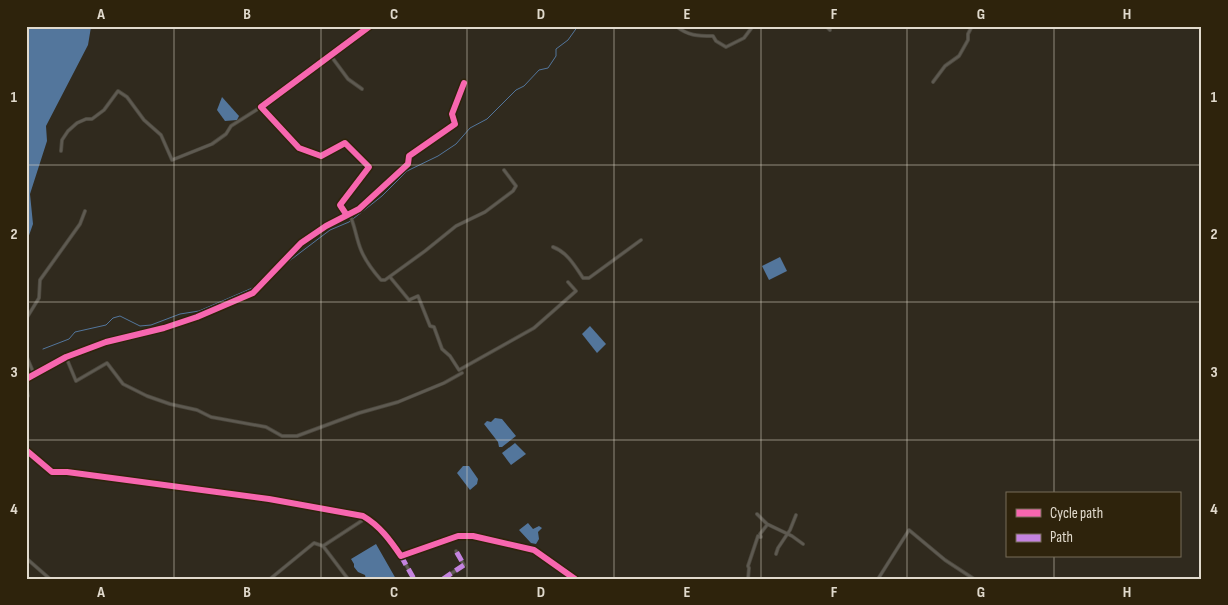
<svg xmlns="http://www.w3.org/2000/svg" width="1228" height="605" viewBox="0 0 1228 605" font-family="'Sofia Sans Condensed',sans-serif">
<rect width="100%" height="100%" fill="#302a1e"/>
<g fill="#53769c">
<path d="M26,26L91,27L88,45L46,126L47,141L30,194L33,224L26,244Z"/>
<path d="M222,97L239,116L237,120L225,121L217,110Z"/>
<path d="M780,257L787,271L769,280L762,266Z"/>
<path d="M590,326L606,344L597,353L582,334Z"/>
<path d="M495,418L502,419L516,436L502,447H499L498,442L484,424L487,421L491,422Z"/>
<path d="M515,443L526,454L511,465L502,453Z"/>
<path d="M463,466H469L478,479L477,484L470,490L457,473Z"/>
<path d="M528,523L533,529L539,526L542,528L538,532L539,539L536,544L531,543L519,530Z"/>
<path d="M376,544L396,579H366L365,575L358,572L354,567V564L351,559Z"/>
</g>
<g fill="none" stroke-linecap="round" stroke-linejoin="round">
<g stroke="#53769c" stroke-width="1">
<path d="M276,271L330,230L349,222L382,196L407,171L438,156L456,144L470,128L487,119L516,90L524,86L539,70L548,68L556,56V49L568,40L578,26"/>
<path d="M43,349L69,339L75,332L106,325L113,318L120,316L140,326L151,325L180,314L199,311L257,286L269,275"/>
</g>
<g stroke="#4b473d" stroke-width="4">
<g id="street">
<path d="M676,26C688,36 698,36 713,36L716,41L726,47L744,38L753,26"/>
<path d="M826,26L830,30"/>
<path d="M331,56L348,79L362,89"/>
<path d="M933,82L945,66L959,56L968,40V34L972,26"/>
<path d="M61,151L62,140L68,131L77,123L86,119H92L104,110L118,91L127,97L144,120L161,135L172,160L212,144L226,134L231,126L261,107"/>
<path d="M349,213C355,225 356,238 361,250C365,260 374,272 381,280H385L425,251L456,226L485,212L513,191L516,186L504,170"/>
<path d="M346,214L340,205L369,167L345,143L321,156L299,148L261,107L370,26"/>
<path d="M553,247C567,252 575,266 583,278H589L641,240"/>
<path d="M390,277L409,300L418,296L430,326L434,327L442,349L450,356L459,370L534,328L576,291L568,282"/>
<path d="M26,319L39,298L40,280L80,224L85,211"/>
<path d="M26,355L34,374"/>
<path d="M66,357L76,381L107,363L123,384L147,396L170,404L197,410L211,417L266,427L282,436H297L359,413L398,402L444,383L462,373"/>
<path d="M26,379L66,357L106,342L164,328L197,317L253,293L301,243L326,226L359,209L408,164L409,156L455,124L452,114L464,83"/>
<path d="M26,383L28,396L26,397"/>
<path d="M26,450L52,472H67L269,499L363,516C380,526 390,540 401,556L458,536H473L534,550L575,579"/>
<path d="M757,514L767,524L792,536L803,544"/>
<path d="M759,537H761L760,534L767,525"/>
<path d="M323,546L348,579"/>
<path d="M776,554L778,548L790,530L796,515"/>
<path d="M401,556L414,579"/>
<path d="M26,558L50,579"/>
<path d="M270,579L314,543L323,546L366,518"/>
<path d="M443,579L464,565L456,551"/>
<path d="M748,579L749,568L748,566L758,536"/>
<path d="M878,579L909,530L945,560L974,579"/>
</g>
</g>
<use href="#street" stroke="#5e5a51" stroke-width="2.5"/>
<g stroke="#c483df" stroke-width="5" stroke-dasharray="10 5" stroke-linecap="butt">
<path d="M401,556L414,579"/>
<path d="M443,579L464,565L456,551"/>
</g>
<g stroke="#2e230c" stroke-width="9">
<g id="cycleway">
<path d="M346,214L340,205L369,167L345,143L321,156L299,148L261,107L370,26"/>
<path d="M26,379L66,357L106,342L164,328L197,317L253,293L301,243L326,226L359,209L408,164L409,156L455,124L452,114L464,83"/>
<path d="M26,450L52,472H67L269,499L363,516C380,526 390,540 401,556L458,536H473L534,550L575,579"/>
</g>
</g>
<use href="#cycleway" stroke="#f766af" stroke-width="6"/>
</g>
<path fill="none" stroke="#e1dacd" stroke-width="1" stroke-opacity="0.55" d="M174,26V579M321,26V579M467,26V579M614,26V579M761,26V579M907,26V579M1054,26V494M26,165H1202M26,302H1202M26,440H1202M1054,556V579"/>
<rect width="1228" height="605" fill="none" stroke="#2e230c" stroke-width="55"/>
<rect x="1006" y="492" width="175" height="65" fill="#2e230c" stroke="#766c59"/>
<rect x="1016" y="509" width="25" height="8" fill="#f766af" stroke="#766c59"/>
<text x="1050" y="518" font-size="15" fill="#e1dacd">Cycle path</text>
<rect x="1016" y="534" width="25" height="8" fill="#c483df" stroke="#766c59"/>
<text x="1050" y="542" font-size="15" fill="#e1dacd">Path</text>
<rect x="28" y="28" width="1172" height="550" fill="none" stroke="#e1dacd" stroke-width="2"/>
<g font-size="16" text-anchor="middle" font-weight="bold" fill="#e1dacd">
<text x="101" y="19">A</text>
<text x="247" y="19">B</text>
<text x="394" y="19">C</text>
<text x="541" y="19">D</text>
<text x="687" y="19">E</text>
<text x="834" y="19">F</text>
<text x="981" y="19">G</text>
<text x="1127" y="19">H</text>
<text x="14" y="102">1</text>
<text x="1214" y="102">1</text>
<text x="14" y="239">2</text>
<text x="1214" y="239">2</text>
<text x="14" y="377">3</text>
<text x="1214" y="377">3</text>
<text x="14" y="514">4</text>
<text x="1214" y="514">4</text>
<text x="101" y="597">A</text>
<text x="247" y="597">B</text>
<text x="394" y="597">C</text>
<text x="541" y="597">D</text>
<text x="687" y="597">E</text>
<text x="834" y="597">F</text>
<text x="981" y="597">G</text>
<text x="1127" y="597">H</text>
</g>
</svg>
